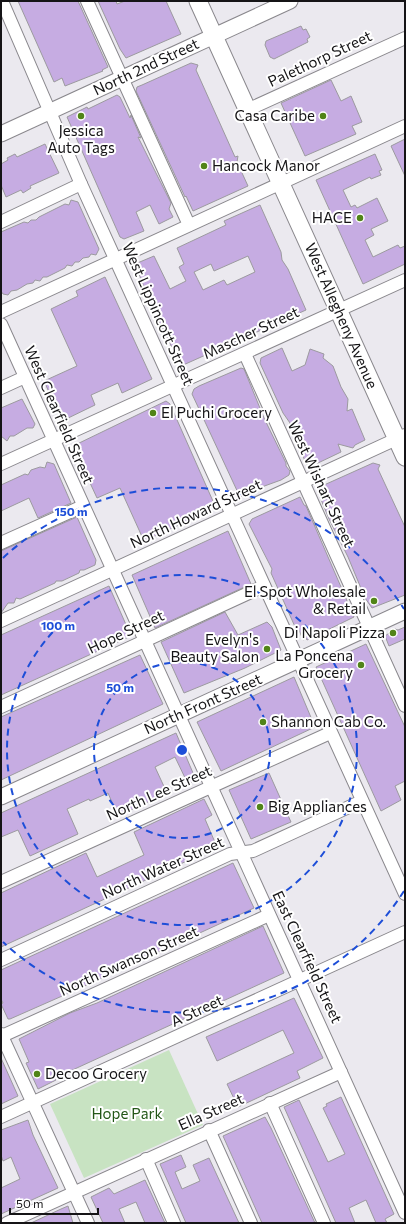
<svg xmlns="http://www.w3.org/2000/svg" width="406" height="1224" viewBox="0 0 406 1224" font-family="Commissioner,sans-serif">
<rect width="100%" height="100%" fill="#ebe9ef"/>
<path fill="#c8e3c2" d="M169,1050L203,1125L84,1178L50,1104Z"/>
<g fill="#c6ace2" stroke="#9c9a9f" fill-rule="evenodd">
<path d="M18,1H78L108,67L102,70L103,71L65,86L62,78L54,82Z"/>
<path d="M98,1H116L117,4L125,1H166L181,34L126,58L120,49Z"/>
<path d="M301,26L303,30L306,29L310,37L307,39L308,42L274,59L270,57L265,45L266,41Z"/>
<path d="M191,63L198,65L196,70L235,157L238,156L237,162L248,186L193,211L186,196L185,197L136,91L137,87L142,85Z"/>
<path d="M331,80L341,101L351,96L362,122L352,126L356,134L305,156L281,103Z"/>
<path d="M117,95L120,97L130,118L131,115L141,138L138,137L171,203L169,209L173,217L159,224L150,205L136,212L144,231L124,239L120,237L67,117L87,107L88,109Z"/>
<path d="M405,139V176L391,146Z"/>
<path d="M45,144L59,173L30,186L31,188L23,193L21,190L6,197L1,185V164L8,160L7,158L15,154L17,157Z"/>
<path d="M375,154L382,170L379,171L381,175L371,179L370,177L343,190L351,207L355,205L357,208L377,198L388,221L371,229L374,235L365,240L373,257L398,245L400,248L405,246V264L363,284L316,180Z"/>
<path d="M71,200L78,202L99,249L96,255L91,254L89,257L83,258L79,262H75L72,266L67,265L65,268L47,277H43L40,281L35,280L33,283L27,284L17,290L11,291L8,295L3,294L1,291V232L24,222L28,223L31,220H36L39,217L65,204L69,205Z"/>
<path d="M260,205L281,252L282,260L288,269L306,310L181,366L151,305L135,264L154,256L170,289L186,281L179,267L184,264L177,248L226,225L224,221ZM248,256L255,272L227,285L224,280L203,290L194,272L211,264L214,271Z"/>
<path d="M105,277L152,379L122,393L118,383L91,395L95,405L62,421L44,381L77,366L51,309L78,296L76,291Z"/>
<path d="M282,348L292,371L305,365L310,349L324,354L323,358L333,366L341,387L348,399L347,411L352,409L365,440L355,445L353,448L338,444L341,452L318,463L310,465L306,464L296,437L289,426L290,423L283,413L260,363L261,358Z"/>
<path d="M241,368L244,369L264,418L286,463V466L290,471L289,475L281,480L259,488L252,492L250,495L247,494L240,497L192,394L194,389L199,386Z"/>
<path d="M22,399L35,424L33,428H27L14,436H10L7,441L1,436V408Z"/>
<path d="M166,401L170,404L216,508L144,541L120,488L97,498L73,446Z"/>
<path d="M47,462L54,464L71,503L38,518L29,498L1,511V485L25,474L28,475L31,470L40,467L45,468Z"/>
<path d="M373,463L380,465L378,469L405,527V595L372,608L365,598L348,557L329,519L318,492L324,485Z"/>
<path d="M300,497L304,505L306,506L354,617L307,640L306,638L303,640L299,630L296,629L271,573L272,569L249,524L252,519Z"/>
<path d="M77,517L96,560L95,565L84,570H80L79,573L62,581H56L55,583L20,599L16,598L14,603H8L1,613V551Z"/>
<path d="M228,531L251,584L155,628L132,575Z"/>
<path d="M109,586L131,636L1,695V635Z"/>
<path d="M225,612L238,635L267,622L272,627L281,650L245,668L184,693L161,642Z"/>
<path d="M405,627V639L389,646L385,636L395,629L398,630Z"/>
<path d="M366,644L405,727V781L395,786L401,800L381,811L316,667Z"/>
<path d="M140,655L163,704L1,780V717Z"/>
<path d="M294,677L315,727L221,771L197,722Z"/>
<path d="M176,733L196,780L188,784L175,757L155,767L167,793L118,816L108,793L90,801L89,799L67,809L78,834L30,856L18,830L1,837V813Z"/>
<path d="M269,773L291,822L251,839L229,790Z"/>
<path d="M204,799L212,815L205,819L217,847L1,947V893L86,853L97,877L144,855L134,832Z"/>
<path d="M233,863L254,908L78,989L10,1019H8L1,1004L3,1003L1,999V970Z"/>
<path d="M263,926L284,973L55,1078L56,1080L38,1089L26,1063L29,1062L19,1039L70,1013L97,1003Z"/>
<path d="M294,998L323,1058L297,1071L300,1078L238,1107L227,1084L294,1053L283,1030L217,1061L206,1037Z"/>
<path d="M1,1058L18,1096L1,1104Z"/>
<path d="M341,1097L394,1214L385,1219L387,1223H376L366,1200L349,1208L355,1223H336L284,1107L299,1100L328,1162L345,1154L323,1108L327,1106L326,1104Z"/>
<path d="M265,1117L271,1128L315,1223H262L223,1136Z"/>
<path d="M28,1120L33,1135L58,1188L1,1214V1188L20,1179L11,1157L3,1161L1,1155V1130Z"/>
<path d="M181,1155L186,1167L175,1172L182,1189L200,1181L193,1165L209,1158L239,1223H186L160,1164Z"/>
<path d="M145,1180L165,1223H145L136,1202L119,1209L125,1223H103L91,1197L109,1188L114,1194Z"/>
<path d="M68,1206L73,1223H31L61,1209Z"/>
</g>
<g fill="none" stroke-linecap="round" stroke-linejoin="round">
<g stroke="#8a888d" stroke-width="14">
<g id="minor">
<path d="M2,1L81,184L405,894"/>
<path d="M87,1L189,225"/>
<path d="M247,110L405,38"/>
<path d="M1,222L81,184"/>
<path d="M1,312L405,126"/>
<path d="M1,324L405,1213"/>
<path d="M245,354L405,706"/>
<path d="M1,388L25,377"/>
<path d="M1,464L405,280"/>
<path d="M1,543L83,506"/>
<path d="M1,621L405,435"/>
<path d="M1,707L264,586"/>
<path d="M1,882L330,733"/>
<path d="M1,960L230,854L253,851L362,801"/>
<path d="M1,1034L88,1223"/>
<path d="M2,1036L269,915"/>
<path d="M270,1103L324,1223"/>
<path d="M1,1117L405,932"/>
<path d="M209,1130L251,1223"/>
<path d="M146,1159L174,1223"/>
<path d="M7,1223L341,1072"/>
</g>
</g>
<g stroke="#8a888d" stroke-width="17">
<g id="tertiary">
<path d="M1,134L290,1"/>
<path d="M1,797L405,611"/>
</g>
</g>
<g stroke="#8a888d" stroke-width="19">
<path id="secondary" d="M198,1L405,457"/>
</g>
<use href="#minor" stroke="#fff" stroke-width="12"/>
<use href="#tertiary" stroke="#fff" stroke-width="15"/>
<use href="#secondary" stroke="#fff" stroke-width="17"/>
</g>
<g fill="none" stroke="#1d4ed8" stroke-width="2" stroke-dasharray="7 5">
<circle cx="182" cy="750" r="88"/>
<circle cx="182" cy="750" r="175"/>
<path d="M404 891A263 263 0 0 1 3 942M3 558A263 263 0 0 1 404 609"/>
</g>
<g fill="#518418" stroke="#fff" stroke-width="1.5">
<circle cx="81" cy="116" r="4"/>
<circle cx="323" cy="116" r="4"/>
<circle cx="204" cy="166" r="4"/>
<circle cx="360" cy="218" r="4"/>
<circle cx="153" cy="413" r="4"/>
<circle cx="374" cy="601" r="4"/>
<circle cx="393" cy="633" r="4"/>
<circle cx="267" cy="649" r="4"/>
<circle cx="361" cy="665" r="4"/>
<circle cx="263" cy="722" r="4"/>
<circle cx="260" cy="807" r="4"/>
<circle cx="37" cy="1074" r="4"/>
</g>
<g text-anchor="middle" stroke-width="4" stroke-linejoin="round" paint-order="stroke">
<g font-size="15" fill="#151416" stroke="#fff">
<text transform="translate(320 59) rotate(-25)" y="5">Palethorp Street</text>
<text transform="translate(146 67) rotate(-25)" y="5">North 2nd Street</text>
<text transform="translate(158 314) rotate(66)" y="5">West Lippincott Street</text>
<text transform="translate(341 316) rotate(66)" y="5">West Allegheny Avenue</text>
<text transform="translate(251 333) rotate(-25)" y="5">Mascher Street</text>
<text transform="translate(59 415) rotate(66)" y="5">West Clearfield Street</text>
<text transform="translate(321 484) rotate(65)" y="5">West Wishart Street</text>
<text transform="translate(196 514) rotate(-25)" y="5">North Howard Street</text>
<text transform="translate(126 632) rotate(-25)" y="5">Hope Street</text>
<text transform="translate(203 704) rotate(-24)" y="5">North Front Street</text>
<text transform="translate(159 793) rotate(-24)" y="5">North Lee Street</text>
<text transform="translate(163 868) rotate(-24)" y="5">North Water Street</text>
<text transform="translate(307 957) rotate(65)" y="5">East Clearfield Street</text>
<text transform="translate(129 961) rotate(-24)" y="5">North Swanson Street</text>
<text transform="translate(197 1011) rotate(-25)" y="5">A Street</text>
<text transform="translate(211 1112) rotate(-24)" y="5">Ella Street</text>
</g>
<g font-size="15" fill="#151416" stroke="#fff" text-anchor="end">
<text x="315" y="121">Casa Caribe</text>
<text x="81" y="136" text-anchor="middle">Jessica<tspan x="81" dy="17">Auto Tags</tspan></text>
<text x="212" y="171" text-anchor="start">Hancock Manor</text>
<text x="352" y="223">HACE</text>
<text x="161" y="418" text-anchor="start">El Puchi Grocery</text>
<text x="366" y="597">El Spot Wholesale<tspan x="366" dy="17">&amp; Retail</tspan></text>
<text x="385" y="638">Di Napoli Pizza</text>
<text x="259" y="645">Evelyn's<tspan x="259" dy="17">Beauty Salon</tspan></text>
<text x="353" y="661">La Poncena<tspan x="353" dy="17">Grocery</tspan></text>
<text x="271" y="727" text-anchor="start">Shannon Cab Co.</text>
<text x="268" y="812" text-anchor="start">Big Appliances</text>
<text x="45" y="1079" text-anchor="start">Decoo Grocery</text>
</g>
<g font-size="15" fill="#235717" stroke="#fff">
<text x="127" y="1119">Hope Park</text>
</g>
</g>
<circle cx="182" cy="750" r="6" fill="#1d4ed8" stroke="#fff" stroke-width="2"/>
<g font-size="12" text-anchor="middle" font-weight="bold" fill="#1d4ed8" stroke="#fff" stroke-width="4" stroke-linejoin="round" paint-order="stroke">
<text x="71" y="516">150 m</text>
<text x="58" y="630">100 m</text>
<text x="120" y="692">50 m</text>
</g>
<rect width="406" height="1224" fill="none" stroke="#151416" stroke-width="4"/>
<path d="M10 1208v6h88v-6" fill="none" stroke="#151416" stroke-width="2"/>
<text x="16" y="1208" font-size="12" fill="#151416" stroke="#ffffff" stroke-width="3" paint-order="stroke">50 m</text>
</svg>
